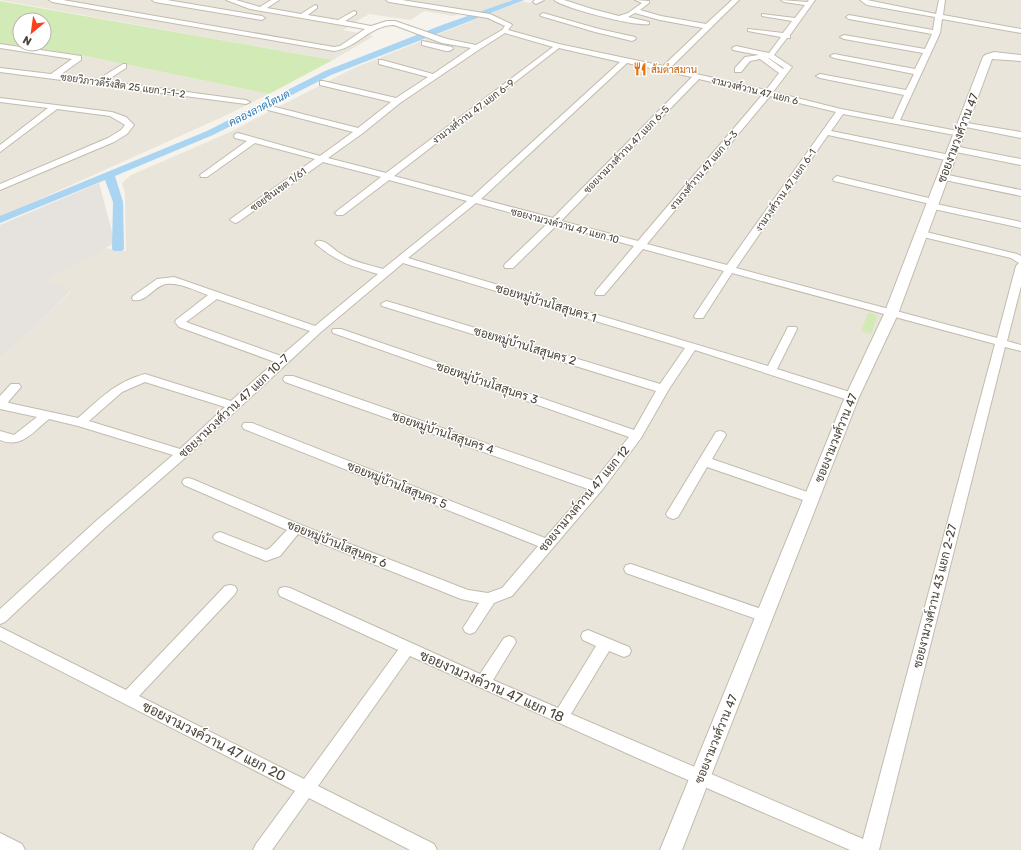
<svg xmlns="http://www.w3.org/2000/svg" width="1021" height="850" viewBox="0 0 1021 850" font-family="Rubik,Sarabun,sans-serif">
<rect width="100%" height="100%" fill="#f6f3ec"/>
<g fill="#eae5da">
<path d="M0,0H513L479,12L468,10L453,16L425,11L410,20L369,14L343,30L374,36L333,60Z"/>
<path d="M535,0H1021V850H0V358L40,322L71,291L45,280L104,248L126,251L125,193L122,183L131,175L228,133L354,68L522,1L529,3Z"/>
<path d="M0,43L81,55L269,94L229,114L0,217Z"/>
</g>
<path fill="#e6e2dd" d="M99,183L115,243L46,280L71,290L40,322L0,358V225Z"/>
<g fill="#d2eab5" fill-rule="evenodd">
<path d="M0,1L333,60L269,94L81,55L0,43ZM20,20H44V44H20Z"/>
<path d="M868,313L875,314L877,317L871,334L861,331Z"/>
</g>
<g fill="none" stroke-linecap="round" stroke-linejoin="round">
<path fill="#a9d4f2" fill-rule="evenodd" d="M513,0H524L331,75L213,135L115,176L123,202L124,249L122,251H114L112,249L113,202L105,180L0,223V216L207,131L325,71L442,25Z"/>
<g stroke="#c2bbae" stroke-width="2">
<g id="minor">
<path d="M49,0H63L334,47L340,46L365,29L250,9L226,0H236L260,7L271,0H279L267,8L301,14L315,5L317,6V8L308,15L338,20L354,11L356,12V14L345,21L371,26L387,21H395L447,39L476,45L502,30L505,26L488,18L389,2L386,0H402L490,14L511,24L512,25L508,30L559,44L663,66L703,28L660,20L635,13L628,17L649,22V24C636,27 564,8 554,0H564L592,9L619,16L628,13L642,3L635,0L649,1V3L640,10L661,16L706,24L732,0H739L670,68L766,90L779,73L760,59L750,61L741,72H735V68L745,57L759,55L733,50L732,48L736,46L769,53L781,37L748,31V29L783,33L792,21L762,16V14L795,18L805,5L784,2L781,0L807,2L809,0H815L790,35V38H787L774,55L792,67L773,92L841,109L893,119L904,95L820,78L816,76L820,74L906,90L914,74L834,58L830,56L834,54L915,69L923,53L844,39L840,37L844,35L925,49L932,34L849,19L846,17L849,15L933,30L935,17L867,5L860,0H867L936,14L939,0H945L943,15L1021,29V33L942,19L940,33L900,120L963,132L964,134L963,136H960L843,114L831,131L950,155L954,158L953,160L950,161L828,135L736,268L997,338L1016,266L1019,263L1011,258L919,236L917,234L922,231L1017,254L1021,256V286L1007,341L1021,345V351L1005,347L879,850H850L644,761L410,656L318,786L434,844L437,850H410L309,798L272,850H253L256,844L295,791L0,640V627L126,690L225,586L230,585L235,586L237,590L235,594L139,696L304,779L398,650L280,596L278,592L280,588L285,587L290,588L480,674L504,638L509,636L514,638L516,642L493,680L558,708L596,646L583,640L581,636L583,632L588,630L629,647L631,651L629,655L624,657L609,651L571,714L863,839L995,344L732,273L703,318H695L694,316L724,271L643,249L604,295H596L595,293L596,291L634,246L557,225L513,268H505L504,266L505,264L548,223L476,203L408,258L768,366L788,327H796L797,329L777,369L856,394L858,397L856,400H848L695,350L669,389L641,438L602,490L512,596L494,603L475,632L470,634L465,632L463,628L479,603L461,599L298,534L280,556L266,561L215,540L213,537L215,534L220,532L266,550L270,548L287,530L184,485L182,482L184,479L188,478L192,479L301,525L468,590L488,593L502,588L538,546L244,429L242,426L244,423H252L545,538L588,489L285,382L283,379L285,376H293L594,481L629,437L333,333L332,331L333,329H341L634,430L656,391L382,306L381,304L386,301L390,302L660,384L685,348L403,263L321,332L186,457L106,527L5,622L0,624V609L96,521L173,455L78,426L49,419C33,432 21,449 0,440V431L14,435L37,417L0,409V396L11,384H19L21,387L8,402L9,403L78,418C100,399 115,382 145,374L231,401L275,362L179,327L175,322L176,320L208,295C196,291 179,282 166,284C154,286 146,303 133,300L132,298L133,296L157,279L174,277L315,326L378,274C351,266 339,263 317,245L315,243L317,241C326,239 333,250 341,254C353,262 369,265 383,269L467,201L389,180L343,215H337L335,213L337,211L381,177L323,162L238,222L235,223L230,220L232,218L315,159L255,143L207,177H201L200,175L247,141L235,138L234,136L235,134L238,133L320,156L353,132L268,110V106H271L358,128L391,102L320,85V81H323L396,98L428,77L379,64V60H382L433,74L471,48L442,43L394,25C370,25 357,48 334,51L52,2ZM505,33L553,47L386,173L328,158L363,133L400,103L480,49ZM559,48L620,62L472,197L394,176ZM768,58H769L784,68L783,69ZM627,63L692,77L553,218L481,199ZM699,79L763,94L638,241L561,221ZM770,96L836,112L727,265L647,244ZM217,299L310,331L281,356L186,322ZM145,382L225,407L180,449L89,421L122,392Z"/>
<path d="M152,0H167L262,16L265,18L262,20L155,2Z"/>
<path d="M535,0H544L536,4L533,2Z"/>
<path d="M543,13L599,29L635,37L636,39L632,41L595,32L541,16L540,15Z"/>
<path d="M422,41L452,47L453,49L449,51H446L422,45Z"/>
<path d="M0,44L81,56V60L60,75L97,80L123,64H126V68L106,81L246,100L250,102L246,104L0,72V68L51,74L72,59L0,48Z"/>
<path d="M0,98L112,112L126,117L134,125L127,134L114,142L0,190V184L108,138L121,130L125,125L110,116L57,109L0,152V145L48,108L0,102Z"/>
<path d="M961,122L1021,132V138L961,126L960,124Z"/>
<path d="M954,146L1021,159V165L951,151L950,149L951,147Z"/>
<path d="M943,174L1021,190V196L940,179L939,177Z"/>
<path d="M837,176L937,200L939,202L936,204L1021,222V228L929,208L927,206L930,204L834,181L833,179Z"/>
<path d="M720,431L724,432L726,435L712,459L816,495L817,498L816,501L811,503L806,501L707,467L678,517L673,519L668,517L666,514L716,432Z"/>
<path d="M631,564L770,612L772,616L770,620L765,622L626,573L624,569L626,565Z"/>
<path d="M0,833L22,844L25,850H0Z"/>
</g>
</g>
<g stroke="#c2bbae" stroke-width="2">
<path id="tertiary" d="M994,52L1021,55V61L992,59L898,314L859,397L682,850H660L845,397L884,314L983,57L985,55Z"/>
</g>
<use href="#minor" fill="#fff" fill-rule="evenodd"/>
<use href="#tertiary" fill="#fff" fill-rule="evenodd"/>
</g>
<defs>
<g id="restaurant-bare" transform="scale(1.08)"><path d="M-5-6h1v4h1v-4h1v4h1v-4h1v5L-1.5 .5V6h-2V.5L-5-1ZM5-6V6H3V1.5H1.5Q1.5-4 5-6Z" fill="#e8710a" stroke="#fff" stroke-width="2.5" paint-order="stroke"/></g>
</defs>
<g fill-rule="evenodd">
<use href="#restaurant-bare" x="640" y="69"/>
</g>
<g text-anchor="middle" stroke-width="3" stroke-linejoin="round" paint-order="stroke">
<g font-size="10" fill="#c56008" stroke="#fff" text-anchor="start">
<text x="651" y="73">ส้มตำสมาน</text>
</g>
<g font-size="10" fill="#4b4439" stroke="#fff">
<text transform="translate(123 85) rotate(8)" y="4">ซอยวิภาวดีรังสิต 25 แยก 1-1-2</text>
<text transform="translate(755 90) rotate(14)" y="4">งามวงศ์วาน 47 แยก 6</text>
<text transform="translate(473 111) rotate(-37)" y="4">งามวงศ์วาน 47 แยก 6-9</text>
<text transform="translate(626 149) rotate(-46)" y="4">ซอยงามวงศ์วาน 47 แยก 6-5</text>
<text transform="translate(703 170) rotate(-50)" y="4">งามวงศ์วาน 47 แยก 6-3</text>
<text transform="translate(278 189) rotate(-36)" y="4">ซอยชินเขต 1/61</text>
<text transform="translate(785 190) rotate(-55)" y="4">งามวงศ์วาน 47 แยก 6-1</text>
<text transform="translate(565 225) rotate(15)" y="4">ซอยงามวงค์วาน 47 แยก 10</text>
</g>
<g font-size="11" font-style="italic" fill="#2e7ab2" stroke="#fff">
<text transform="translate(259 108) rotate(-27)" y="4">คลองลาดโตนด</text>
</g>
<g font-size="12" fill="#4b4439" stroke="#fff">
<text transform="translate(958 138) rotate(-69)" y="4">ซอยงามวงศ์วาน 47</text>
<text transform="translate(546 303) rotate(17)" y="4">ซอยหมู่บ้านโสสุนคร 1</text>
<text transform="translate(525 346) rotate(17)" y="4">ซอยหมู่บ้านโสสุนคร 2</text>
<text transform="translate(487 383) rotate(19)" y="4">ซอยหมู่บ้านโสสุนคร 3</text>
<text transform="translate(234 406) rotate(-43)" y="4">ซอยงามวงศ์วาน 47 แยก 10-7</text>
<text transform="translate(443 433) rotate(19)" y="4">ซอยหมู่บ้านโสสุนคร 4</text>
<text transform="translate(836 438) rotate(-68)" y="4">ซอยงามวงศ์วาน 47</text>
<text transform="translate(397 485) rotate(22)" y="4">ซอยหมู่บ้านโสสุนคร 5</text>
<text transform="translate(584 499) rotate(-50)" y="4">ซอยงามวงค์วาน 47 แยก 12</text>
<text transform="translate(337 544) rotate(22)" y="4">ซอยหมู่บ้านโสสุนคร 6</text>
<text transform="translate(935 596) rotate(-76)" y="4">ซอยงามวงศ์วาน 43 แยก 2-27</text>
<text transform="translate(716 739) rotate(-68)" y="4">ซอยงามวงศ์วาน 47</text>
</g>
<g font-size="14" fill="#4b4439" stroke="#fff">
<text transform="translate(492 686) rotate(24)" y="5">ซอยงามวงค์วาน 47 แยก 18</text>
<text transform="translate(214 741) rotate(27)" y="5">ซอยงามวงค์วาน 47 แยก 20</text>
</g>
</g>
<g transform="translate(32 32) rotate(209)"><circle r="19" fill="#ffffff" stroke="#b7b4b0"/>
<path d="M0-3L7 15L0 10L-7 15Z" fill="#fc3f1d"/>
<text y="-6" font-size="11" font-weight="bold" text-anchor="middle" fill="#4b4439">N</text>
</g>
</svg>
